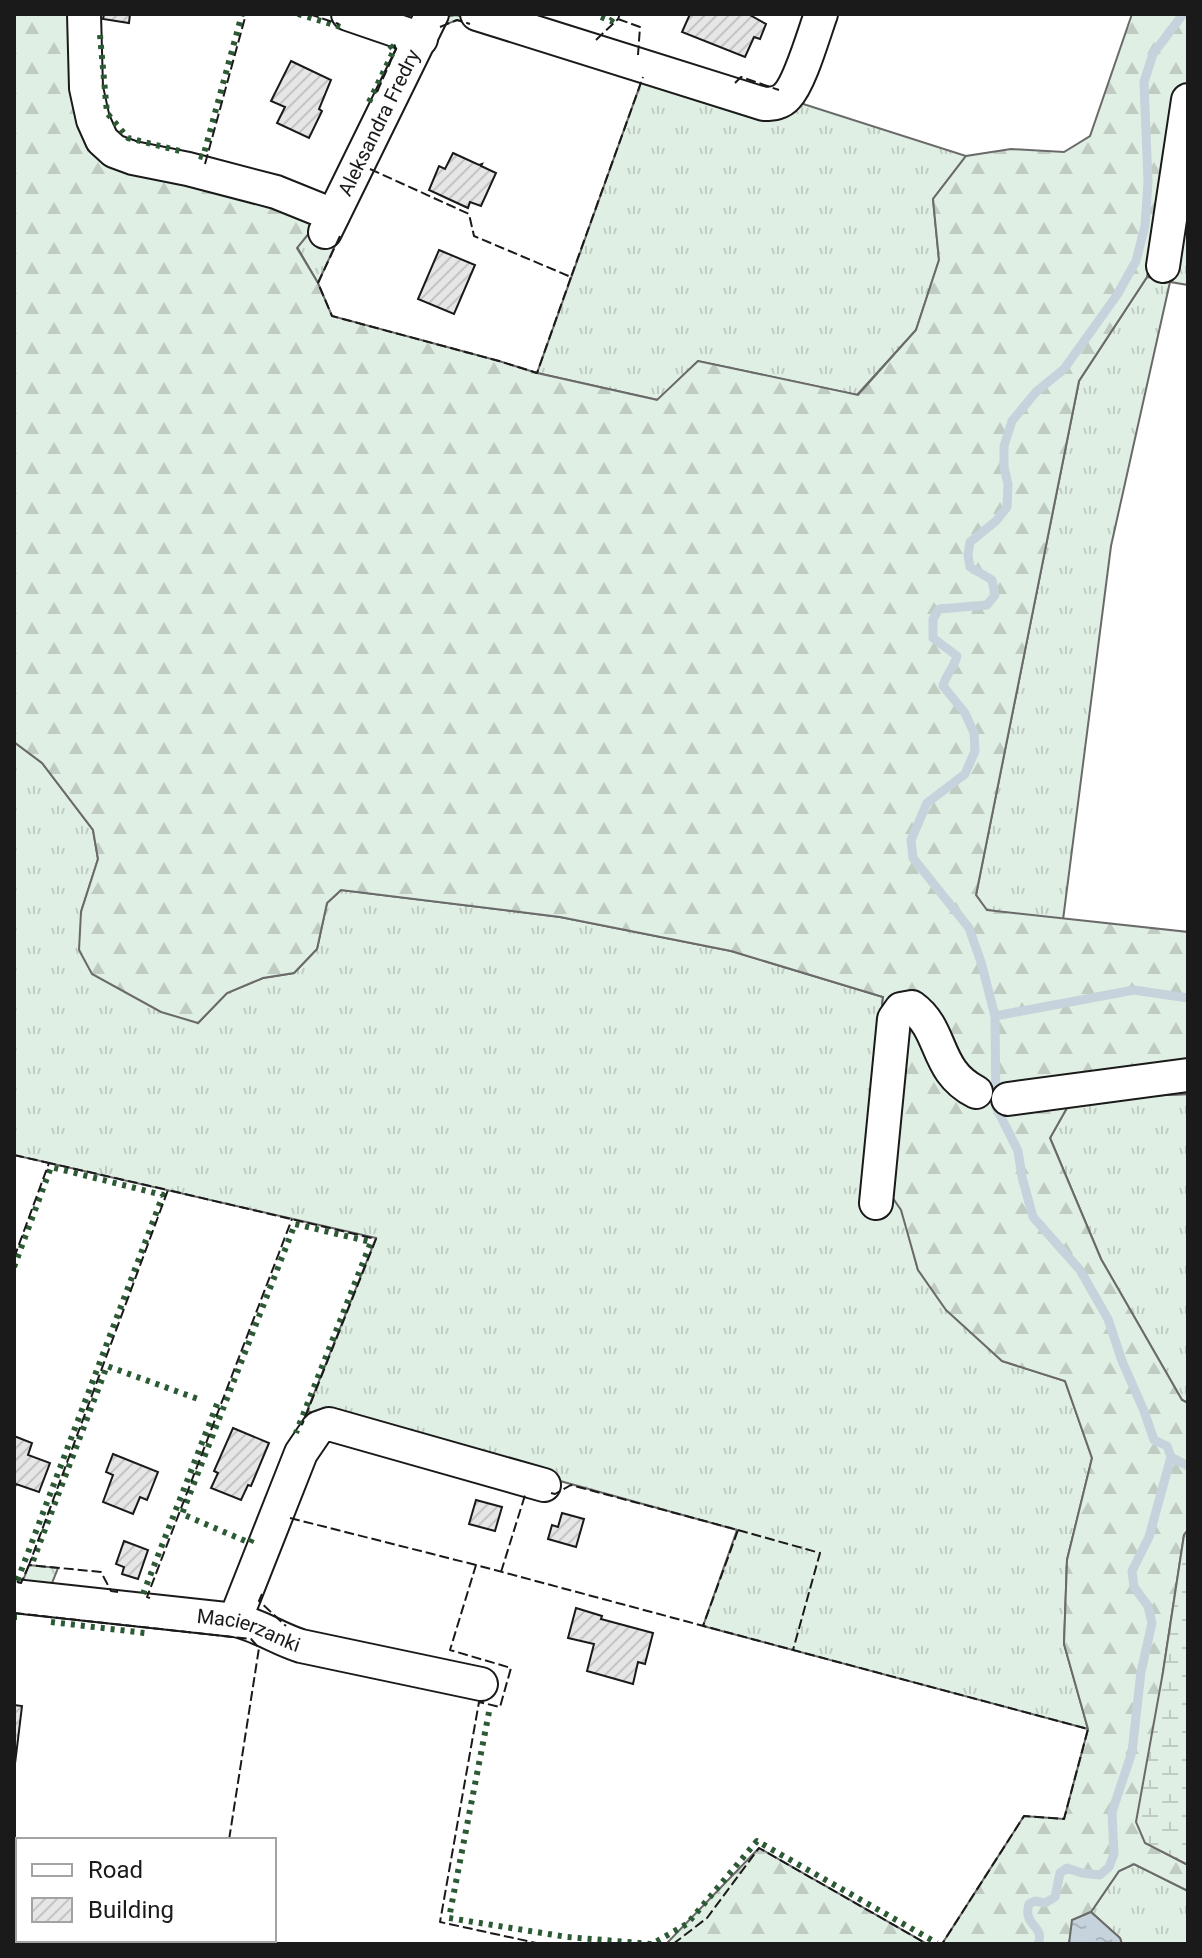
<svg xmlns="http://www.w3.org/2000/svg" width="1202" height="1958" viewBox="0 0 1202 1958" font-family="Roboto,sans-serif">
<defs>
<pattern id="grass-tufts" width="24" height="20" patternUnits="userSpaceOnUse" patternTransform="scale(2)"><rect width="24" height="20" fill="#e0efe3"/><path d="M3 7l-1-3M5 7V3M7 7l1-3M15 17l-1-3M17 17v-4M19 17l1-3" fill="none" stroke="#c0ccc2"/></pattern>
<pattern id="forest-firs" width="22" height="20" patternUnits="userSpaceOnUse" patternTransform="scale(2)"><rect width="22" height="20" fill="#e0efe3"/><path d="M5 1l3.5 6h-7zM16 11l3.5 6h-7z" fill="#c0ccc2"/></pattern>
<pattern id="wetland-marsh" width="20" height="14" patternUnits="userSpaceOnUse" patternTransform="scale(2)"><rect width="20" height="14" fill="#e0efe3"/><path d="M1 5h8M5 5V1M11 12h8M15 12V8" fill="none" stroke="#c0ccc2"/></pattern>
<pattern id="water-ripples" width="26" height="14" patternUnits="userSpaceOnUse" patternTransform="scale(2)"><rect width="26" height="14" fill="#c6d2dc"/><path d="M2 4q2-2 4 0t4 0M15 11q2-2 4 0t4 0" fill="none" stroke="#aab4bc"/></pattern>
<pattern id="building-hatch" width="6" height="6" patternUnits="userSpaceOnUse" patternTransform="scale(2)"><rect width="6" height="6" fill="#e6e6e6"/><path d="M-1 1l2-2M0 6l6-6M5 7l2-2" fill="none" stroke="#c5c5c5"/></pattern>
</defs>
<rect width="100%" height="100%" fill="#fff"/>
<g fill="url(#grass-tufts)" stroke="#6a6a6a" stroke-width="2">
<path d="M456,15L797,102L966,156L933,199L939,260L916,330L857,395L698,361L658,400L537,373L644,74L457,20L439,27L444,17Z"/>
<path d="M1188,164V285L1170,282L1111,546L1063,920L986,910L976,895L1079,381L1147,277L1171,281Z"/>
<path d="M370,169L318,283L297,247L314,227Z"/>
<path d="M14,742L42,763L93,830L98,859L81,912L198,1023L227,993L263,978L294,973L317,949L327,903L341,890L560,917L731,951L883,997L865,1158L902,1210L918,1270L1002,1361L1065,1381L1092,1458L1067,1560L1064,1644L1088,1729L703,1626L737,1530L307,1411L376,1238L14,1155Z"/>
<path d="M1188,1094V1403L1182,1400L1101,1259L1050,1138L1072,1099Z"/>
<path d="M29,1565L58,1568L48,1593L22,1583Z"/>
<path d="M1134,1864L1188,1891V1944H1122L1120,1938L1091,1912L1119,1871Z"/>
</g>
<g fill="url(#forest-firs)" stroke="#6a6a6a" stroke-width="2">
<path d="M14,14H80L99,144L299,211L314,227L297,248L318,283L332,316L499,361L537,373L657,400L698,361L858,395L916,330L939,260L933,199L966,156L1011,149L1064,152L1090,136L1132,14H1188V79L1147,277L1079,381L976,895L987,910L1188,932V1094L1072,1099L1050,1138L1101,1259L1182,1400L1188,1403V1530L1184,1535L1163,1672L1146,1843L1188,1865V1891L1134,1864L1119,1871L1091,1912L1073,1920L1069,1944H942L1024,1816L1064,1819L1088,1729L1064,1644L1067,1560L1092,1458L1065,1381L1002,1361L946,1310L918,1270L901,1210L865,1158L883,997L731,951L560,917L341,890L327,903L317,949L294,973L263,978L227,993L198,1023L161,1012L92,974L79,950L81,912L98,859L93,830L42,763L14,742Z"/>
<path d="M759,1848L927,1944H666Z"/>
</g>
<path fill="url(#wetland-marsh)" stroke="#6a6a6a" stroke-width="2" d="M1188,1530V1865L1145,1843L1136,1822L1163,1672L1184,1535Z"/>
<path fill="url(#water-ripples)" stroke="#6a6a6a" stroke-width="2" d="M1091,1912L1120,1938L1122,1944H1069L1072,1920Z"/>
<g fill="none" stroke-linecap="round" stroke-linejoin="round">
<g stroke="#c6d2dc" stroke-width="9">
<path d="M995,1016L1134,990L1188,998"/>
<path d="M1171,1457L1188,1466"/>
<path d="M1038,1944C1046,1926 1022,1926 1029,1904L1035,1901L1045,1903L1055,1897L1060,1873L1067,1868L1082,1873L1100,1875L1109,1867L1114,1854L1112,1812L1132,1752L1141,1672L1152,1623L1148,1606L1134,1587L1132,1571L1149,1537L1171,1457L1167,1446L1154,1440L1144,1411L1122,1361L1108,1319L1080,1270L1033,1217L1022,1177L1018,1151L996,1107L995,1016L981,962L969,928L913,858L911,840L927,803L965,774L975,751L974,733L965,713L943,686C946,674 954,668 957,656L933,638V619L939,609L987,605L995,595L992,580L970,567L968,555L970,542L996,521L1007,507L1008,484L1004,467V446L1012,421L1036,392L1064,369L1117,295L1136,261L1145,226L1148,182L1144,82L1153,54L1183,14"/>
</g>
</g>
<g fill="url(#building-hatch)" stroke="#1a1a1a" stroke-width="2">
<path d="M104,14H130L129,23L103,19Z"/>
<path d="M690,14H748L766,24L760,39L754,37L745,57L682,32Z"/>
<path d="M291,61L331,80L319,109L322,111L309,138L277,123L285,107L271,101Z"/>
<path d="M453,153L479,165L482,164L481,166L496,173L481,206L470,202L468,208L429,190L439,166L445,169Z"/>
<path d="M439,250L475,265L454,314L418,299Z"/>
<path d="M233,1428L269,1443L251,1486L248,1485L241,1500L211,1488L218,1473L214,1471Z"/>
<path d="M14,1436L32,1443L28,1455L50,1463L39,1492L16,1484L14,1490Z"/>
<path d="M113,1454L158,1472L147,1500L140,1497L133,1514L103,1502L113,1475L106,1472Z"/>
<path d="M476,1500L502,1507L495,1531L469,1524Z"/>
<path d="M562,1513L584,1519L576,1547L548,1539L552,1525L558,1527Z"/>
<path d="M124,1541L148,1550L138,1579L122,1574L124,1567L116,1564Z"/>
<path d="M576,1608L602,1616L601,1619L653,1633L645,1664L638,1662L633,1684L587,1671L594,1644L568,1638Z"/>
<path d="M14,1705L22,1706L14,1772Z"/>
</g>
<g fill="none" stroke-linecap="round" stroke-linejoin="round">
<g stroke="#1a1a1a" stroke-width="36">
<g id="minor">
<path d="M84,14L86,88L93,120L102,140L114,151L133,158L188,169L276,192L333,215"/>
<path d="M348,14L421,39"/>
<path d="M477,14L764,104C773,104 781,103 787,96C800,83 814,33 821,14"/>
<path id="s1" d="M325,232L432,14"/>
<path d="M1163,266L1188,100"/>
<path d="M1008,1099L1188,1075"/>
<path d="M876,1203L894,1019L901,1009L912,1007C944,1030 934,1071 976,1092"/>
<path id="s2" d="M14,1596L235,1620C259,1625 278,1639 301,1646L481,1684"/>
<path d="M235,1620L301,1453L318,1428L329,1424L544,1485"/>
</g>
</g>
<use href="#minor" stroke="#fff" stroke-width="32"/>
<g stroke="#2b5a34" stroke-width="6" stroke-dasharray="4 6" stroke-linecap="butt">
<path d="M298,14L344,28"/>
<path d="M601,17L611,21L616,14"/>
<path d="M100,35L107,113L128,138L184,152"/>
<path d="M369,102L394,50L386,41"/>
<path d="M199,156L203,157L242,14"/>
<path d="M14,1267L51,1167L163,1195L18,1579H14"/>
<path d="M252,1539L250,1543L182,1514L295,1224L371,1242L296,1433"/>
<path d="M33,1561L107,1366L198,1399"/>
<path d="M143,1594L219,1399"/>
<path d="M14,1617H17"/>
<path d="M51,1622L145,1633"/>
<path d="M489,1712L449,1918L567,1937L652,1944L687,1924L757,1841L937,1943"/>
</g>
<g stroke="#1a1a1a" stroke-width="2" stroke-dasharray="10 4" stroke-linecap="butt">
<path d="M309,14L339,24"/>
<path d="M618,19L640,27L638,55"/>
<path d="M440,27L457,20L470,24"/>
<path d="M596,40L618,19L620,14"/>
<path d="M735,83L741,77L779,90"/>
<path d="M377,92L396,49L393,41"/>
<path d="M205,164L246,14"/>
<path d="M370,169L469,214L474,236L571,277L643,77"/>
<path d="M340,236L318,283L332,316L499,361L537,373L571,277"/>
<path d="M14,1155L49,1163"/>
<path d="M14,1258L49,1163L168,1190"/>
<path d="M551,1493L555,1494L571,1485L738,1530L703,1626"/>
<path d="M290,1518L476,1565"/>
<path d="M738,1530L820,1553L793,1650"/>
<path d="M501,1572L526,1492"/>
<path d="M17,1582L21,1583L29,1565"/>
<path d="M118,1592L111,1591L101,1572L29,1565L168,1190L376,1239L302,1425"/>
<path d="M262,1594L259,1601L286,1626"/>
<path d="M150,1598L147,1597L292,1219"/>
<path d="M14,1613L251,1639L259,1648L229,1840"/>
<path d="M14,1852L18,1853"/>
<path d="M541,1944L440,1922L479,1702L500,1707L511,1668L450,1650L476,1565L1088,1729L1064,1819L1024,1816L942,1944"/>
<path d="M673,1944L707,1918L759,1848L927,1944"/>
</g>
</g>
<g text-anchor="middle" stroke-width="6" stroke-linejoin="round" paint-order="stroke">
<g font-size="20" fill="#1a1a1a" stroke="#fff">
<text dy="7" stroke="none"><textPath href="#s1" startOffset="122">Aleksandra Fredry</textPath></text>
<text dy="7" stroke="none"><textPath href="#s2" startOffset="238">Macierzanki</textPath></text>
</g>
</g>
<rect width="1202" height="1958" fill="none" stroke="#1a1a1a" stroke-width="32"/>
<rect x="16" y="1838" width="260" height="104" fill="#ffffff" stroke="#a3a3a3" stroke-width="2"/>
<rect x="32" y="1864" width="40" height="12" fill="#ffffff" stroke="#a3a3a3" stroke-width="2"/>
<text x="88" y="1878" font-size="24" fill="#1a1a1a">Road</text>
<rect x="32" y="1898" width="40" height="24" fill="url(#building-hatch)" stroke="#a3a3a3" stroke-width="2"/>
<text x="88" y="1918" font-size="24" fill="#1a1a1a">Building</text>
</svg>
